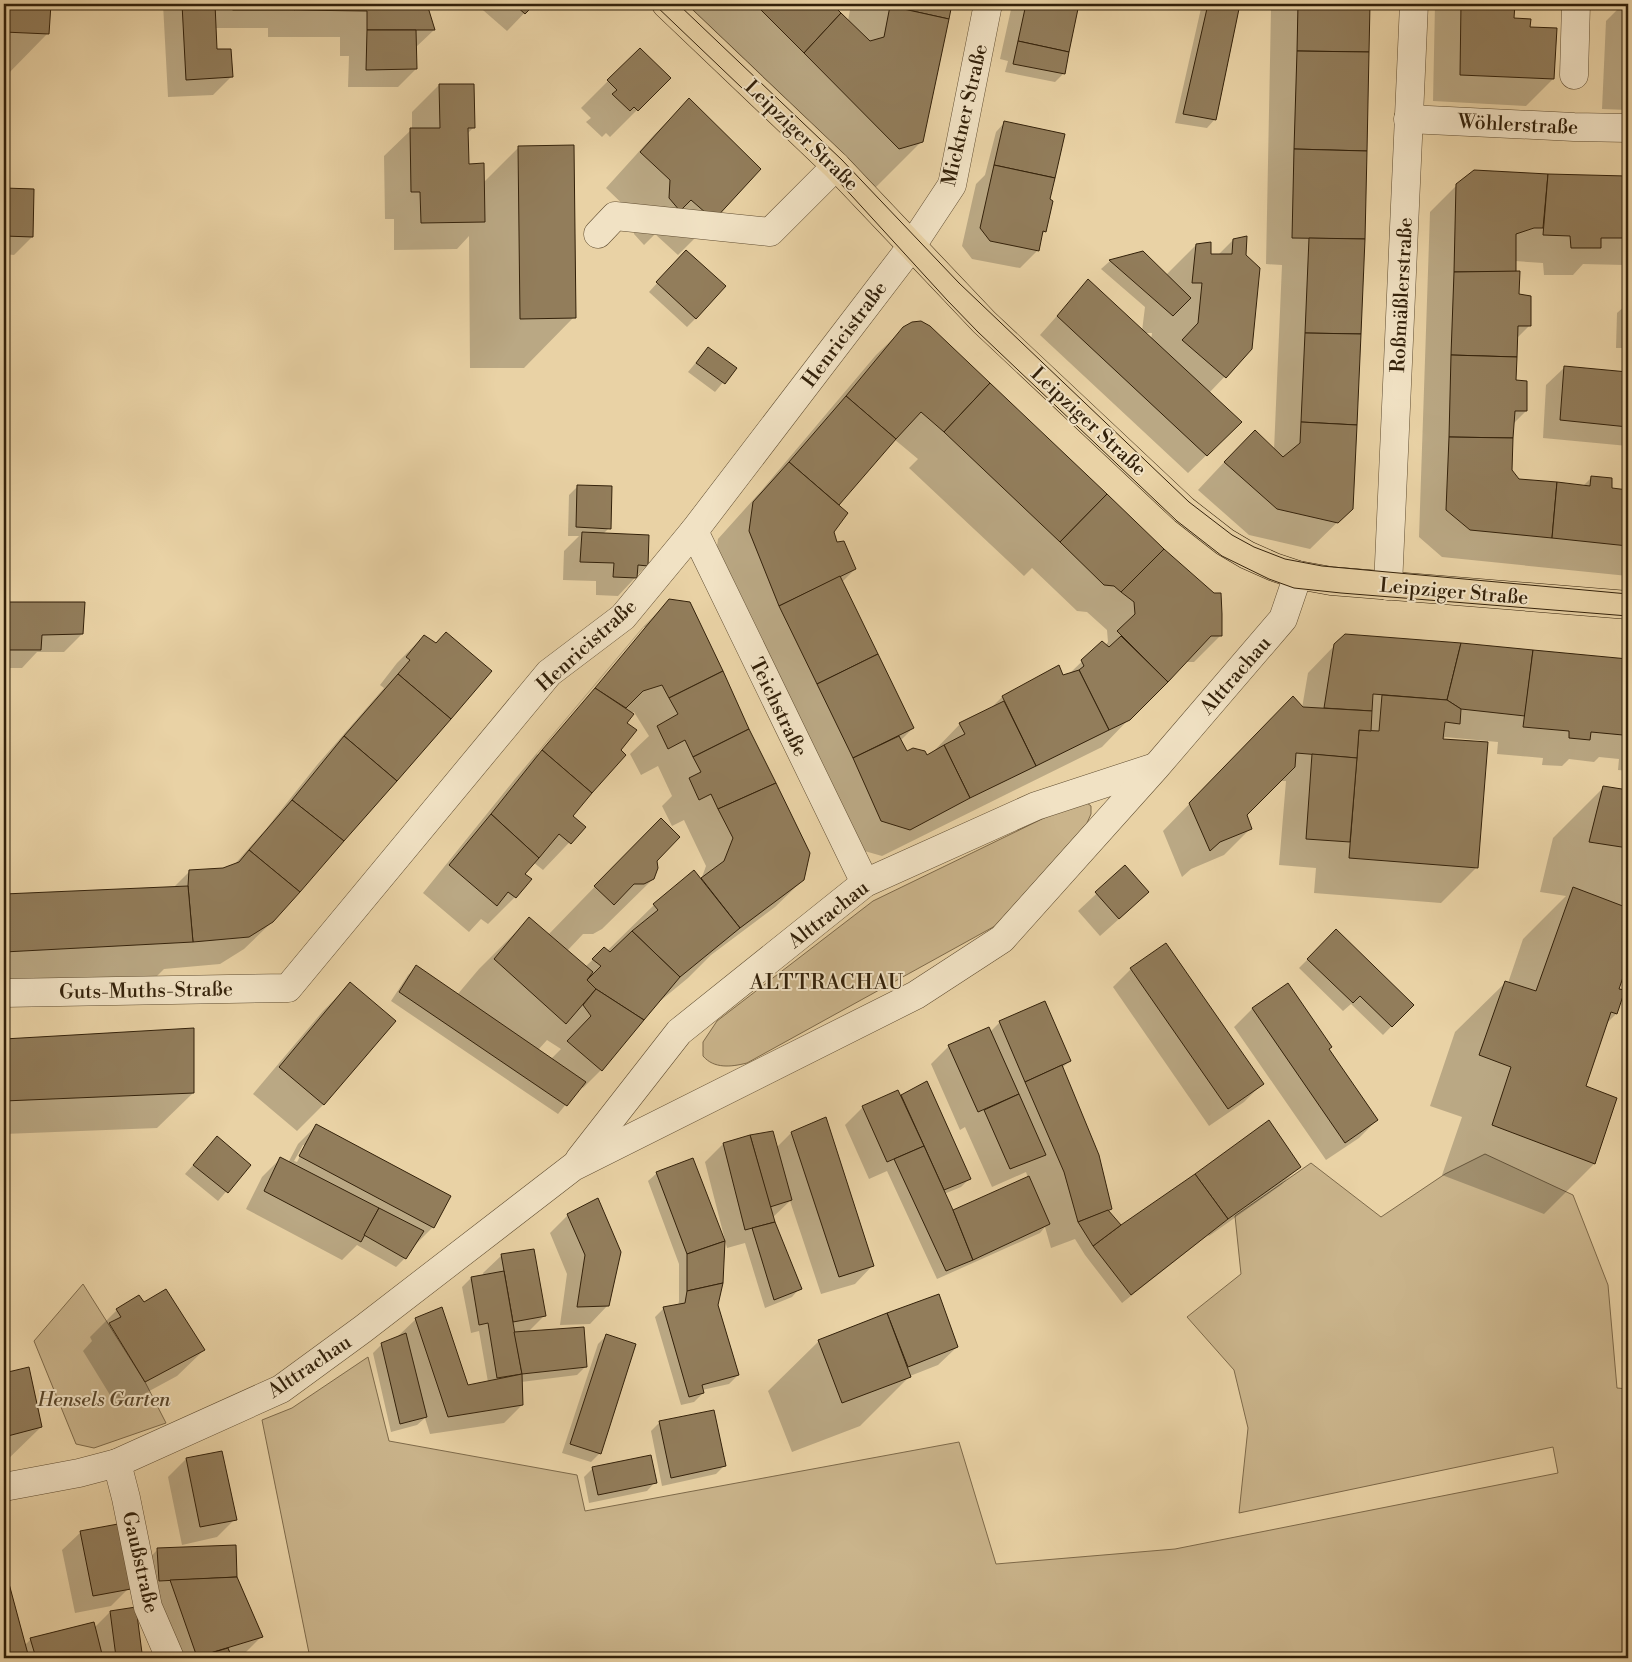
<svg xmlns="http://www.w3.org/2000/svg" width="1632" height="1662" viewBox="0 0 1632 1662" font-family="'Libre Bodoni',serif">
<rect width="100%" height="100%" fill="#e9d2a5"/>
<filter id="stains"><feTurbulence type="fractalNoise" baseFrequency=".004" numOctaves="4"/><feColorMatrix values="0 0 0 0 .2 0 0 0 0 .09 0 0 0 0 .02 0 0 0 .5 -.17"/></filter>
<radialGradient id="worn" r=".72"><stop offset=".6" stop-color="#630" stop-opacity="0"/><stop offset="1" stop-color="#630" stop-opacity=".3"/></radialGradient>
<g fill="#cab48b" stroke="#7e6a4a">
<path d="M1075,803H1087L1091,806V814L1087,823L995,926L747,1063C731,1067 714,1069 703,1056V1042L717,1021L873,901Z"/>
<path d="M1485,1154L1573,1195L1608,1285L1617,1388L1628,1389V1658H310L262,1420L292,1408L368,1357L389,1441L577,1475L585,1511L959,1442L996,1564L1175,1549L1558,1473L1553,1447L1239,1513L1248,1428L1234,1370L1187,1317L1241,1274L1235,1216L1311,1163L1381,1217L1445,1174Z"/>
<path d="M83,1284L145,1382L166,1423L94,1448L76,1444L34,1341Z"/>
</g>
<g fill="#0003" fill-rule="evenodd">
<path d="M4,4H50L48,33L4,78Z"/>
<path d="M163,4H214V10H216V4H426L434,30L415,48L416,69L398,87H348L349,56H340V37H268V28H215L216,51L231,77L213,95L168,97Z"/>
<path d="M476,4H533L507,31Z"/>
<path d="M654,4H830L848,21L851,4H950L922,141L872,191Z"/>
<path d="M1013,4H1078L1064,73L1055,82L1005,72L1008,61L1000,59L1012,5Z"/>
<path d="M1202,4H1239L1215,119L1207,128L1175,123Z"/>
<path d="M1249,4H1369L1362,284L1352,508L1310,549L1249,535L1198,490L1228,458L1274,450L1282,265L1266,264L1271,9L1249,8Z"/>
<path d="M1435,4H1514L1513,20L1529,28L1553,79L1526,106L1433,101Z"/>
<path d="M1623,4H1628V110L1602,109L1606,21Z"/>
<path d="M640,49L669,78L610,137L606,133L602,137L586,122L591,118L581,108Z"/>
<path d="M439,85L474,127L467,134V165L483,183L519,147L574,317L524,368H470L469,236L457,249L394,250V219H385L384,156L412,129V112Z"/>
<path d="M689,100L713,220L678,255L655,234L644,245L634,234L635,216L606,188L654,135Z"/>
<path d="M1004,123L1049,200L1045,231L1041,236L1038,250L1020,268L972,259L962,246L976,184L985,175L996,132Z"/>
<path d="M1474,172L1628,177V278H1624V265L1583,264L1573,275H1544L1543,263L1515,261L1518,295L1529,326L1516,339L1514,381L1526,411L1513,424L1510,471L1519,480L1583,486L1591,478L1611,489L1628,491V576L1442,557L1419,537L1430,212L1457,185Z"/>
<path d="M4,190H33L32,237L14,255L4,254Z"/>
<path d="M1233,240L1245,256L1251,349L1209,393L1222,440L1188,473L1040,335L1088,281L1142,331L1145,307L1101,269L1110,261L1142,253L1166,275L1196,245L1210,255H1218ZM1144,333H1152L1151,340Z"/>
<path d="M677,261L696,318L687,327L649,292Z"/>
<path d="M1626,305H1628V348H1616L1617,313Z"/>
<path d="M904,328L1163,550L1221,635L1194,662H1184L1102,747L882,856L854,848L714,567L718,539L762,490L876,355ZM894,439L918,459L909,468L1024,576L1032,568L1077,611L1087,612L1107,630L1108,642L1105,646L1102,642L1068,675L1063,676L1059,667L1002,697L989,710L960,724L933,752L926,756L907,753L900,741L913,728L842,582L855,569L836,544L832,532L837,505Z"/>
<path d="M708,348L735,368L715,392L688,372Z"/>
<path d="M1565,367L1628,373V446L1543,438L1546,385Z"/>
<path d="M578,486L609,528L603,534L647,565L618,596L596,595V581L563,580L564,551L579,536H568L569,495Z"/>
<path d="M669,601L748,729L803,880L775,907L711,955L688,978L654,1006L601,1070L583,1088L581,1086L558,1114L391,1001L408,975L417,967L457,995L479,969L529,919L548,935L611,870L656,860L653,879L602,929L593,934H583L567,951L585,967L604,949L607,951L654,905L701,880L706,866L684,820L672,826L662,806L672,796L658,766L641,775L630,754L649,736L634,712L630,713L625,724L619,750L572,816L584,827L543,870L533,862L523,874L515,897L488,924L481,919L469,932L423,893L515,779L642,628ZM644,627H647L539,756L537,754ZM547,1040L561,1049L551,1059L538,1050Z"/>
<path d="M8,604L82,634L64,652H37L22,668H4V608Z"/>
<path d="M424,636L272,922L244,949L220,964L164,969L156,977L4,985V895L173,888L190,871L223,869L234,865L266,829L317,765L384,688L380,685L397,663Z"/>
<path d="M1335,645H1471L1628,660V771L1618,770L1619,759L1599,757L1594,762L1569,759L1562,766L1542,765L1543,758L1497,754L1498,742L1445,737L1442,740L1477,867L1441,903L1314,893L1316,868L1279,865L1286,781H1280L1246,815L1251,828L1224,855L1191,869L1182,877L1163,831L1266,725L1302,708L1308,673Z"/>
<path d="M1603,788L1628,791V959L1617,990L1623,991L1616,1014L1606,1024L1585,1087L1594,1164L1544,1214L1442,1175L1462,1117L1430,1106L1455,1032L1506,982L1508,983L1523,939L1566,896L1540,892L1553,838Z"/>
<path d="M1125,867L1129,910L1100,936L1078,911Z"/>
<path d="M1336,931L1412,1005L1383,1035L1351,1004L1343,1011L1299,968Z"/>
<path d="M1131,969L1262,1084L1244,1102L1209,1126L1113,987Z"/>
<path d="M350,984L324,1104L297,1131L253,1094L323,1011Z"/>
<path d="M1287,985L1328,1049L1377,1120L1359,1138L1326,1160L1234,1027L1252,1009Z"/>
<path d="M1044,1003L1070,1061L1062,1068L1107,1211L1121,1226L1299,1167L1281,1185L1209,1236L1208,1235L1122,1303L1085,1255L1075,1239L1051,1248L1045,1227L1040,1233L937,1279L887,1171L869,1179L845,1125L863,1107L900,1097L927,1082L970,1178L961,1187L944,1194L953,1212L1028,1178L1026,1172L992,1187L965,1127L960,1130L931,1064L949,1046L990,1032L1000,1022Z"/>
<path d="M192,1029L193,1093L157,1128L4,1134V1039Z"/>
<path d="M316,1126L433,1227L415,1245H414L405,1258L396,1267L357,1245L342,1260L246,1209L262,1177L280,1159L288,1163L298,1144ZM303,1145H306L297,1162L294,1161Z"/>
<path d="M791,1133L873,1265L855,1284L821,1294L790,1201L772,1218L800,1288L792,1297L765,1308L745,1243L727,1248L705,1162L723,1144L776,1148Z"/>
<path d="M217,1138L249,1165L218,1201L185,1174Z"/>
<path d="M657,1173L717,1305L738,1375L729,1384L702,1390L703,1393L694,1402L681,1405L655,1317L664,1308L678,1306L679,1301V1264L648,1181Z"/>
<path d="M568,1215L608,1305L590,1324L560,1325L567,1274L550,1233Z"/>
<path d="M502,1255L544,1316L528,1332L586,1366L577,1375L521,1382L522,1405L504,1423L430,1434L425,1418L417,1425L391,1432L373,1353L382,1344L397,1337L416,1319L467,1386L488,1382L479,1331L471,1333L462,1287L471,1278L484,1276L483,1273Z"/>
<path d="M938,1295L957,1347L938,1365L910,1376L860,1426L792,1452L768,1391L819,1341Z"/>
<path d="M144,1304L204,1350L177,1376L118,1408L83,1351L92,1341L90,1337L117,1310Z"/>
<path d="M607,1335L600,1453L591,1462L562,1453L598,1344Z"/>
<path d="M28,1369L41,1427L4,1463V1374Z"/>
<path d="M660,1422L725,1465L716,1474L662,1486L651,1431Z"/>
<path d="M186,1459L235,1519L217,1537L182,1545L168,1477Z"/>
<path d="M593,1468L655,1482L647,1491L589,1503L584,1477Z"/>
<path d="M81,1532L129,1588L111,1606L75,1613L62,1550Z"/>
<path d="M158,1549L236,1578L261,1637L240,1658H161L140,1568Z"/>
<path d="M4,1570L24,1646L31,1639L94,1628L110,1612L141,1653L136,1658H4Z"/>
</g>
<g fill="#927d5b" stroke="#33210a">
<path d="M6,4H51L49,34L4,32Z"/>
<path d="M182,4H215L217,49H231L233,77L186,80Z"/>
<rect x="233" y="4" width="61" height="6"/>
<path d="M294,4H427L435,30H367V11L294,10Z"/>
<path d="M514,4H535L525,14Z"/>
<path d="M755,4H832L841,13L804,53Z"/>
<path d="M891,4H952L949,19L890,6Z"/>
<path d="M1026,4H1079L1069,52L1018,41Z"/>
<path d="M1208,4H1240L1216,120L1183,114Z"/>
<path d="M1298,4H1370L1369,52L1297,51Z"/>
<path d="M1461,4H1515L1514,18L1531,19L1530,27L1557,28L1554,79L1460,75Z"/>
<path d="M890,6L949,19L923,142L899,149L804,53L841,13L870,41L884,37Z"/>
<path d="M367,30H416L417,69L366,70Z"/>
<path d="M1018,41L1069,52L1065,74L1013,64Z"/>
<path d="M640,48L671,78L638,111L634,107L630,111L612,94L617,90L607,80Z"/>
<path d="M1297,51L1369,52L1367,151L1294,149Z"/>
<path d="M439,84H474L475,128H468L469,164L484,163L485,222L421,223L420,192H411L410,128H440Z"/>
<path d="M689,98L761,169L714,220L691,200L680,211L669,198L670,180L640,152Z"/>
<path d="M1004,121L1065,134L1055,178L994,165Z"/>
<path d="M574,145L576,318L520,319L518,146Z"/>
<path d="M1294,149L1367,151L1365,239L1292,238Z"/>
<path d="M994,165L1055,178L1050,199L1053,201L1046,232L1043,231L1039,251L990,241L980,228Z"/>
<path d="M1474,170L1548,174L1543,228H1534L1516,234V272H1454L1456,184Z"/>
<path d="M1548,174L1626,176L1623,238H1601V248H1571L1570,236L1543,235Z"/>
<path d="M1626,176H1628V238H1623Z"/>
<path d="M4,188L34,189L33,237L4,236Z"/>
<path d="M1247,236L1246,255L1260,268L1252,349L1226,378L1182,340L1198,323L1202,283H1192L1196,244L1211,242V254H1232L1233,239Z"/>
<path d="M1309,238L1365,239L1361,334L1305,333Z"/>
<path d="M686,250L726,286L696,319L656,282Z"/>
<path d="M1143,251L1191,298L1173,316L1109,260Z"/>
<path d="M1520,271L1519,294L1531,296V326H1518L1517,357L1451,355L1454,272Z"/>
<path d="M1088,279L1242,422L1207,456L1057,316Z"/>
<rect x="1625" y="303" width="3" height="37"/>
<path d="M921,321L930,326L990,383L944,432L921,412L896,439L846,396L903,327L912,322Z"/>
<path d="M1305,333L1361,334L1357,425L1301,422Z"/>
<path d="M708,347L737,368L725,384L696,363Z"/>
<path d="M1451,355L1517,357L1516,380L1527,381V411H1515L1513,438L1449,437Z"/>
<path d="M1564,366L1628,372V427L1560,420Z"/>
<path d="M990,383L1107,494L1060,542L944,432Z"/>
<path d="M846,396L896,439L839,505L789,462Z"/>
<path d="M1301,422L1357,425L1353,509L1338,523L1277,509L1224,462L1255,430L1283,457L1300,443Z"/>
<path d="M1449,437L1513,438L1512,470L1519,479L1557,482L1552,538L1470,530L1446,510Z"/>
<path d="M789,462L848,513L834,532L837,542L844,541L856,569L779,606L749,531L753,502Z"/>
<path d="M1591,476L1612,478V488L1628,490V546L1552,538L1557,482L1590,486Z"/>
<path d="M577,485L612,486L611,529L576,527Z"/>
<path d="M1107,494L1164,549L1121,592L1114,586L1104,585L1060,542Z"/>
<path d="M582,532L649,535L648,566L638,565L637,578L613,577L614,563L580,562Z"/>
<path d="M1164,549L1214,593H1221L1222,614V636H1211L1168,682L1117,631L1135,614L1134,602L1121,592Z"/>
<path d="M840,576L878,654L817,684L779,606Z"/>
<path d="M669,599L690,602L723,671L669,698L662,685L643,691L626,708L595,688Z"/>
<path d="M8,602H85L83,634L42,635L41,650H6Z"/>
<path d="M446,632L492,671L451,719L398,674L410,660L406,657L424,635L436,643Z"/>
<path d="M1345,634L1461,643L1447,700L1373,694L1372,711L1324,708L1334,644Z"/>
<path d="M1121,636L1168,682L1130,720L1109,730L1079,670L1084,666L1081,660L1102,641L1109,647Z"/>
<path d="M1461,643L1533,650L1525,716L1461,709L1447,700Z"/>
<path d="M1533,650L1628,659V707L1623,735L1591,732L1590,740L1569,738V731L1523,727Z"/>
<path d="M878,654L914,728L853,758L817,684Z"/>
<path d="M1059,665L1063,675L1079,670L1109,730L1036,766L1002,696Z"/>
<path d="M723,671L749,729L693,757L685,740L668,749L657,726L678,714L669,698Z"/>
<path d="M398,674L451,719L397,781L344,736Z"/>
<path d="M595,688L634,714L627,723L637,730L621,750L626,755L592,793L542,750Z"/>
<path d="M1382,695L1447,700L1461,709L1460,724L1445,722L1443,739L1488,742L1478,868L1349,858L1359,730L1379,731Z"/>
<path d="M1293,696L1303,707L1372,711L1371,731L1359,730L1357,758L1296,753L1295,767L1247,815L1252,829L1220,842L1210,851L1189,803Z"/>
<path d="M1004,701L1036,766L970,798L944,745L965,734L959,723Z"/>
<path d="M1628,707V731L1623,730Z"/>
<path d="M749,729L776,783L718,809L711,794L699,800L689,778L701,772L693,757Z"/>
<path d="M344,736L397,781L344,841L292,800Z"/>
<path d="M899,736L907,751L913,748L925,751L927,755L944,745L970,798L910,830L881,821L853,758Z"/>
<path d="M542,750L592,793L573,816L586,827L571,844L559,834L539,858L491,814Z"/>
<path d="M1312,754L1357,758L1350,842L1306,839Z"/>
<path d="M776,783L810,853L804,880L740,928L701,878L724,861L733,838L718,809Z"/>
<path d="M1603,786L1628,790V848L1589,842Z"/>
<path d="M292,800L344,841L300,892L249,850Z"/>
<path d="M491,814L539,858L525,874L532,879L516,898L508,892L497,906L449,865Z"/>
<path d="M661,818L680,837L657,861L658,868L654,879L644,884H634L614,905L594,886Z"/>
<path d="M249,850L300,892L273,922L249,937L193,942L188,886L189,870L223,868L239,862Z"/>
<path d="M1125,865L1149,892L1119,919L1095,892Z"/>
<path d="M694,870L740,928L680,977L632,931L658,910L653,904Z"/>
<path d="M188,886L193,942L4,952V894Z"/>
<path d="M1573,887L1628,908V963L1619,989L1625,990L1617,1014L1611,1012L1586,1086L1617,1098L1595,1164L1492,1125L1511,1067L1479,1055L1505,981L1536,991Z"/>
<path d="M529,917L593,972L587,980L596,989L566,1024L494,959Z"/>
<path d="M1336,929L1414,1005L1392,1027L1360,996L1353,1003L1307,959Z"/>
<path d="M632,931L680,977L644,1020L596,989L587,980L601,966L592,959L604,947L610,952Z"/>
<path d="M1166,943L1264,1084L1228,1109L1130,968Z"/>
<path d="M416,965L586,1082L567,1106L399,992Z"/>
<path d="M350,982L396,1021L324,1105L279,1067Z"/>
<path d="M1288,983L1332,1047L1329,1049L1378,1120L1345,1143L1252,1008Z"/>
<path d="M596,989L644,1020L602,1071L567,1041L591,1016L583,1005Z"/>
<path d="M1045,1001L1071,1061L1025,1082L999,1021Z"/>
<path d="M989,1027L1019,1094L978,1112L948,1045Z"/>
<path d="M194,1028V1093L4,1101V1039Z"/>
<path d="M1062,1065L1099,1155L1112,1209L1078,1222L1064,1172L1025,1082Z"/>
<path d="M927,1081L971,1179L944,1190L901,1095Z"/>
<path d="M898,1090L924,1146L887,1162L862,1106Z"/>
<path d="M1019,1094L1046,1155L1010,1169L984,1110Z"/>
<path d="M826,1117L874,1266L839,1277L791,1132Z"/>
<path d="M1269,1120L1301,1167L1228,1219L1195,1174Z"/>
<path d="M316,1124L451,1196L434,1228L299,1156Z"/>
<path d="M773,1131L792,1200L770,1207L750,1135Z"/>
<path d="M750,1135L775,1222L745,1230L723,1143Z"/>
<path d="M217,1136L251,1165L228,1193L193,1165Z"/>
<path d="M924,1146L953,1210L973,1260L946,1271L894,1159Z"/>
<path d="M280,1157L379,1208L361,1242L264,1191Z"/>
<path d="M693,1158L725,1241L687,1254L656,1172Z"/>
<path d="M1195,1174L1228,1219L1131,1295L1093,1246L1121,1225Z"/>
<path d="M1029,1176L1050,1224L973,1260L953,1210Z"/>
<path d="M598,1198L621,1252L609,1306L577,1307L585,1255L567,1214Z"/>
<path d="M379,1208L424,1231L406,1259L364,1235Z"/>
<path d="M1108,1210L1121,1225L1093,1246L1078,1222Z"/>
<path d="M775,1222L802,1289L774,1300L752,1228Z"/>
<path d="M725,1241L723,1283L687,1291V1254Z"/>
<path d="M534,1249L546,1316L513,1322L501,1254Z"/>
<path d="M504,1271L522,1374L497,1378L488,1323L479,1325L471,1277Z"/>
<path d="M723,1283L718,1305L739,1375L702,1385L704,1393L689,1397L663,1307L685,1303L687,1291Z"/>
<path d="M166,1289L205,1350L145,1382L109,1323L121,1317L116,1309L139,1295L144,1302Z"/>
<path d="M939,1294L958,1347L908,1367L887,1313Z"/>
<path d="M442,1307L468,1385L522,1374L523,1405L448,1417L415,1318Z"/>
<path d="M887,1313L911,1377L842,1403L818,1340Z"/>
<path d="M584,1327L587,1367L522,1374L514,1332Z"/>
<path d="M406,1333L427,1417L400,1424L381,1343Z"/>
<path d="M606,1334L636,1344L601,1454L570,1444Z"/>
<path d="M29,1367L42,1427L4,1437V1373Z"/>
<path d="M714,1410L726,1466L671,1478L659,1421Z"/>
<path d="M222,1451L237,1520L200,1527L186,1458Z"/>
<path d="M651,1455L657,1483L598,1495L592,1467Z"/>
<path d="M118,1524L131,1589L93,1596L80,1531Z"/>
<path d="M236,1545L237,1577L159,1581L157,1548Z"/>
<path d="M4,1565L29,1658H4Z"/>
<path d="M237,1577L263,1637L197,1657L170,1580Z"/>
<path d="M136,1607L142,1653L116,1657L110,1611Z"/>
<path d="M94,1622L103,1658H36L30,1638Z"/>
<path d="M228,1648L232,1658H196L197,1657Z"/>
</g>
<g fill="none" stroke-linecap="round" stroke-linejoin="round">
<g stroke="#604d31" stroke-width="29">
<g id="minor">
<path d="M1574,75L1576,4"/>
<path d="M1408,119L1574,127L1628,128"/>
<path d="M598,234L615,216L770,232L836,166"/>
<path d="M694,531L865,883"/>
<path d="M1388,586L1414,4"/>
<path d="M4,993L288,988L549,673L623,617L694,531L911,247L952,185L988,4"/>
<path d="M579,1160L679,1032L865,883L1036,806L1155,767"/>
<path d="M117,1463L126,1498L148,1607L170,1658"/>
<path d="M4,1487L79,1473L117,1463L281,1389L363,1329L573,1167L916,995L1002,939L1156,767L1283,619L1298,575"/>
</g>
</g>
<g stroke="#33210a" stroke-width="29">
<path id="major" d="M666,4L836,166L984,322L1184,510L1225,542L1247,555L1274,567L1298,575L1331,581L1628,605"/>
</g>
<use href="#minor" stroke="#f1e2c4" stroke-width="28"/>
<use href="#major" stroke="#e9d2a5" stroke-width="28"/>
<g stroke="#33210a" stroke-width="1">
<path d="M654,4L830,172L947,300L978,332L1177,521L1222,556L1269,579L1294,588L1341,593L1628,616"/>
<path d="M678,4L842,160L959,283L1189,502L1232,535L1254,547L1285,559L1322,566L1628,594"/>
</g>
</g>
<g text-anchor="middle" stroke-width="4" stroke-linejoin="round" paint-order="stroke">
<g font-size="20" fill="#33210a" stroke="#f1e2c4">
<text transform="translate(964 115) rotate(-77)" y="7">Micktner Straße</text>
<text transform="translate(1518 124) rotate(3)" y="7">Wöhlerstraße</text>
<text transform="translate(802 135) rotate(44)" y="7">Leipziger Straße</text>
<text transform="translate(1401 295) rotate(-87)" y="7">Roßmäßlerstraße</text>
<text transform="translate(844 334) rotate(-53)" y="7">Henricistraße</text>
<text transform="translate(1089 421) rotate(43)" y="7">Leipziger Straße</text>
<text transform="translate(1454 591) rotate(5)" y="7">Leipziger Straße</text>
<text transform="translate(586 645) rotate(-42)" y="7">Henricistraße</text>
<text transform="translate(1235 675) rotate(-49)" y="7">Alttrachau</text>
<text transform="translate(779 707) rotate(64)" y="7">Teichstraße</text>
<text transform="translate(828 914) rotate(-38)" y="7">Alttrachau</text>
<text transform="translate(146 990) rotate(-1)" y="7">Guts-Muths-Straße</text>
<text transform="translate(309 1366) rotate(-34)" y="7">Alttrachau</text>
<text transform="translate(141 1562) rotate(77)" y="7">Gaußstraße</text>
</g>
<g font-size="20" font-style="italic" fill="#59462a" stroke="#f1e2c4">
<text x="104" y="1406">Hensels Garten</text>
</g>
<g font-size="21" letter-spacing="1" fill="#33210a" stroke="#f1e2c4">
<text x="827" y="989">ALTTRACHAU</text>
</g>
</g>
<rect width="1632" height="1662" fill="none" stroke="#e9d2a5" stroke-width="20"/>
<rect x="5" y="5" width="1622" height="1652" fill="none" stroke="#33210a" stroke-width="2.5"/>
<rect x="10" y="10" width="1612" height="1642" fill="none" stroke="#33210a"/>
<rect width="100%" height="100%" filter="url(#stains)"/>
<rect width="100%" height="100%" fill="url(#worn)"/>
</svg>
